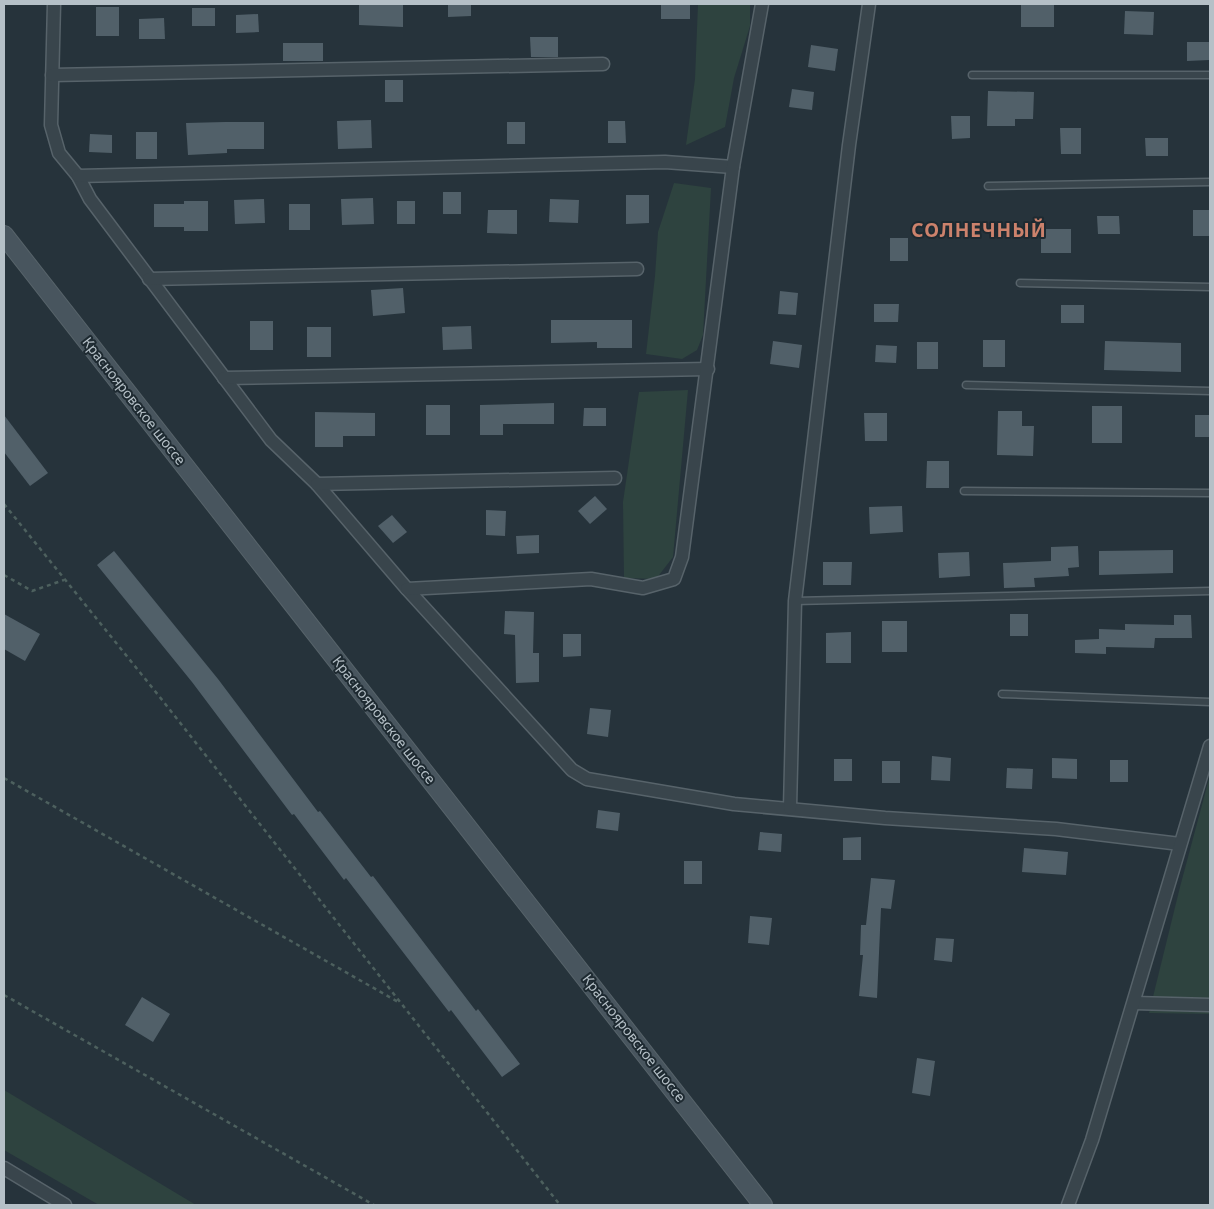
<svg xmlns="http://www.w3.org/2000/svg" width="1214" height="1209" viewBox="0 0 1214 1209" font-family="'Noto Sans',sans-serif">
<rect width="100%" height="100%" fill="#26333b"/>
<g fill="#2e433f">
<path d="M698,4H750V26L734,78L725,127L686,145L695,79Z"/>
<path d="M674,183L711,188L703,335L697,350L682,359L646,354L655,276L658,232Z"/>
<path d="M688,390L673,557L656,579L624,578L623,502L639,392Z"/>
<path d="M1210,775V1014L1149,1013L1180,887Z"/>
<path d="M4,1090L196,1205H99L4,1150Z"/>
</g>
<g fill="#516069">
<path d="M359,4H403V27L359,25Z"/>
<path d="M448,4H471V16L448,17Z"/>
<rect x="661" y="4" width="29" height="15"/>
<rect x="1021" y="4" width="33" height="23"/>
<rect x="96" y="7" width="23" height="29"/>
<rect x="192" y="8" width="23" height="18"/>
<path d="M1125,11L1154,12L1153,35L1124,34Z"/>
<path d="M258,14L259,32L236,33V15Z"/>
<path d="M164,18L165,39H139V19Z"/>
<path d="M530,37H558V57H531Z"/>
<path d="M1187,42H1209V60L1187,61Z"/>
<rect x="283" y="43" width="40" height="18"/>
<path d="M811,45L838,49L835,71L808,67Z"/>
<rect x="385" y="80" width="18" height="22"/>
<path d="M792,89L814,92L812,110L789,107Z"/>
<path d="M988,91L1034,92L1033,119H1015V126H987Z"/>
<path d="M951,116H970V138L952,139Z"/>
<path d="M371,120L372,148L338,149L337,121Z"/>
<path d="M608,121H625L626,143H608Z"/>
<path d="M225,122H264V149H227V153L188,155L186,123Z"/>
<rect x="507" y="122" width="18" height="22"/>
<path d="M1060,128H1081V154H1061Z"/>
<rect x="136" y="132" width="21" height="27"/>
<path d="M90,134L112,135V153L89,152Z"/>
<path d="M1145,138H1168V156H1146Z"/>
<rect x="443" y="192" width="18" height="22"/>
<path d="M626,195H649V223L626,224Z"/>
<path d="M373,198L374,224L342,225L341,199Z"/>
<path d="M264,199L265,223L235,224L234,200Z"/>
<path d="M550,199L579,200L578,223L549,222Z"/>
<path d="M184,201H208V231H184V227H154V204H184Z"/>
<rect x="397" y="201" width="18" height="23"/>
<rect x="289" y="204" width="21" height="26"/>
<path d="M488,210H517V234L487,233Z"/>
<rect x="1193" y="210" width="17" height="26"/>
<path d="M1097,216H1119L1120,234H1098Z"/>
<rect x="1041" y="229" width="30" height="24"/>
<rect x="890" y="238" width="18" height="23"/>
<path d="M403,288L405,313L373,316L371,290Z"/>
<path d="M780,291L798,293L796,315L778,314Z"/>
<path d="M874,304H899L898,322H874Z"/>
<rect x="1061" y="305" width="23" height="18"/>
<path d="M551,320H632V348H597V342L551,343Z"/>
<rect x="250" y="321" width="23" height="29"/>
<path d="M471,326L472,349L443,350L442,327Z"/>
<rect x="307" y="327" width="24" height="30"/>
<rect x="983" y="340" width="22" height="27"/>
<path d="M773,341L802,345L799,368L770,364Z"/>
<path d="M1105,341L1181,343V372L1104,370Z"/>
<rect x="917" y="342" width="21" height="27"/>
<path d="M876,345L897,346L896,363L875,362Z"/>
<path d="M554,403V424H503V435H480V405Z"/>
<rect x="426" y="405" width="24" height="30"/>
<rect x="1092" y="406" width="30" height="37"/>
<path d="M584,408H606V426H583Z"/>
<path d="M998,411H1022V426H1034L1033,456L997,455Z"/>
<path d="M315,412L375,413V436H343V447H315Z"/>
<path d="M864,413H887V441H865Z"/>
<path d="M4,415L48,473L30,486L4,452Z"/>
<rect x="1195" y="415" width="15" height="22"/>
<path d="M927,461H949V488H926Z"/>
<path d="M595,496L607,509L590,524L578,511Z"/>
<path d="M902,506L903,532L870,534L869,507Z"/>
<path d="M486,510L506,511L505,536L486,535Z"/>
<path d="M392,515L407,532L393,543L378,526Z"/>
<path d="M539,535V553L517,554L516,536Z"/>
<path d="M1078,546L1079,567L1068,568L1069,576L1034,578L1035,587L1004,588L1003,563L1051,561V547Z"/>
<path d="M1173,550V573L1099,575V551Z"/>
<path d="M114,551L218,679L318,812L320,811L371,877L373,876L476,1011L478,1009L520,1064L502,1077L451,1010L449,1012L346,878L344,880L294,814L292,815L192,682L97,565Z"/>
<path d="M969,552L970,576L939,578L938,553Z"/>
<path d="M823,562H852L851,585H823Z"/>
<path d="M505,611L534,612L533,653H539V682L516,683L515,635L504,634Z"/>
<path d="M4,614L40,634L25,661L4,649Z"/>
<rect x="1010" y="614" width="18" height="22"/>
<path d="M1174,615H1191L1192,638H1155L1154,648L1106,647V654L1075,653V640L1099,639V629L1125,630V624L1174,625Z"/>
<rect x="882" y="621" width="25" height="31"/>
<path d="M851,632V663H826V633Z"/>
<path d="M563,634H581V656L563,657Z"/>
<path d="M590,708L611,710L608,737L587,734Z"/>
<path d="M932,756L951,758L950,781L931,780Z"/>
<path d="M1052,758L1077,759V779L1052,778Z"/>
<rect x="834" y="759" width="18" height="22"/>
<rect x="1110" y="760" width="18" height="22"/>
<rect x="882" y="761" width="18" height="22"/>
<path d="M1007,768L1033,769L1032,789L1006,788Z"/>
<path d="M598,810L620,813L618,831L596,828Z"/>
<path d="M760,832L782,834L781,852L758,850Z"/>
<path d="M861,837V860H843V838Z"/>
<path d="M1024,848L1068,852L1066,875L1022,872Z"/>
<rect x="684" y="861" width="18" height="23"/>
<path d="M871,878L895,880L891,909L881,908L877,998L859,996L863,955H860L861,925H866Z"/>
<path d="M750,916L772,918L769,945L748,943Z"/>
<path d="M936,938L954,939L952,962L934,960Z"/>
<path d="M142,997L170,1014L153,1042L125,1025Z"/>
<path d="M917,1058L935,1061L930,1096L912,1093Z"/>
</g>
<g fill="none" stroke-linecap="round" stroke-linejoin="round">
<g stroke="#57636a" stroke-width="9">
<g id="lane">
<path d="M972,75H1210"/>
<path d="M988,186L1210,182"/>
<path d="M1020,283L1210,287"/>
<path d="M966,385L1210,391"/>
<path d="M964,491L1210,493"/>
<path d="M795,601L1210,591"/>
<path d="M1002,694L1210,702"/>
</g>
</g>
<g stroke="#57636a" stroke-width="15">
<g id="street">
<path d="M54,4L51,125L59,153L78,176L90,199L271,440L317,484L407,589L572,770L587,779L734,804L885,818L1056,829L1180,844"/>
<path d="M52,75L603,64"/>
<path d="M78,176L665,162L733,167"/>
<path d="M149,279L637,269"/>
<path d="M224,378L708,369"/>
<path d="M317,484L615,478"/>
<path d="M407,589L591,579L643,588L674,579L682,557L733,167L762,4"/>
<path d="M790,808L795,601L849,145L869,4"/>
<path d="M1134,1003L1210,1005"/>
<path d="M4,1168L65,1205"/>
<path d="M1068,1205L1092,1140L1210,746"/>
</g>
</g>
<g stroke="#57636a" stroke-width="20">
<path id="secondary" d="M4,235L763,1205"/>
</g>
<g stroke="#4d605e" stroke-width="2.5" stroke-dasharray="4 4" stroke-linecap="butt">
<path d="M4,504L159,696L560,1205"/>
<path d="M4,575L32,591L64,580"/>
<path d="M4,778L400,1003"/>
<path d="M4,995L374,1205"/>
</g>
<use href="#lane" stroke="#39454c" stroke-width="6"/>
<use href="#street" stroke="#39454c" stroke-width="12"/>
<use href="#secondary" stroke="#48555e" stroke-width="18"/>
</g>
<g text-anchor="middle" stroke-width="4" stroke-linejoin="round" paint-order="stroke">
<g font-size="14" fill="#b5c0c7" stroke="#1e2a31">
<text transform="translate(134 401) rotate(52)" y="5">Краснояровское шоссе</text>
<text transform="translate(384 720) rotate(52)" y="5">Краснояровское шоссе</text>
<text transform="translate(634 1038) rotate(52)" y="5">Краснояровское шоссе</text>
</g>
<g font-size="19" font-weight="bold" letter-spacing="1" fill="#cc826c" stroke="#1e2a31">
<text x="979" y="237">СОЛНЕЧНЫЙ</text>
</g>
</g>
<rect width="1214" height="1209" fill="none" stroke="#b5c0c7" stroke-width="10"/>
</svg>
